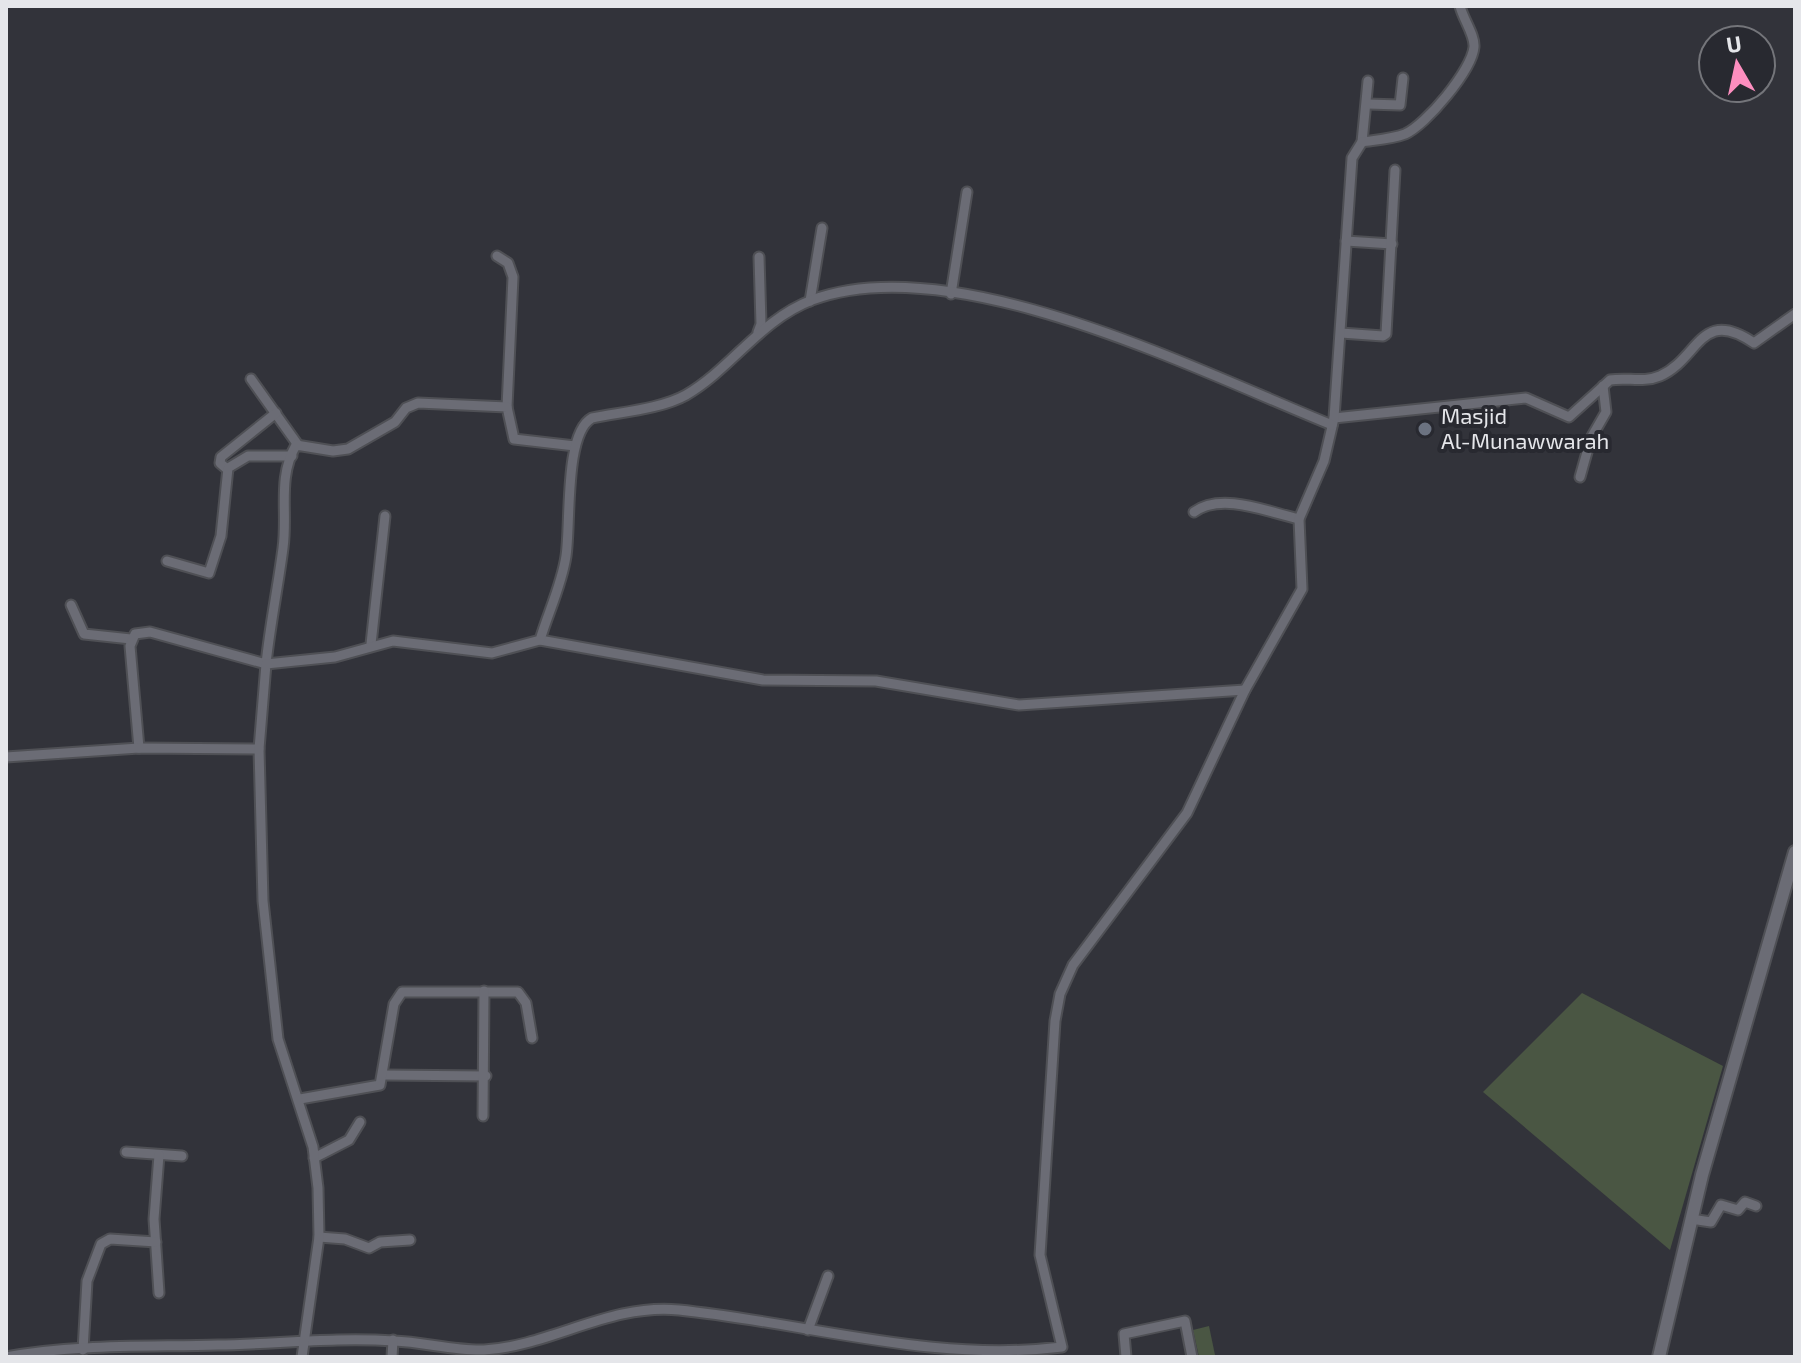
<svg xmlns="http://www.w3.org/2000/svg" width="1801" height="1363" viewBox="0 0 1801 1363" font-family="'Exo 2',sans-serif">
<rect width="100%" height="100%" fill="#32333a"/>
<g fill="#4a5643">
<path d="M1582,993L1723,1066L1670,1250L1483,1092Z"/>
<path d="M1209,1326L1215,1355L1199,1357L1193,1330Z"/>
</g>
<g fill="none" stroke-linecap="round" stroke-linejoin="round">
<g stroke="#4f5055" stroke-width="13">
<g id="street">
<path d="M1368,104L1400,105L1403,78"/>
<path d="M1362,142L1368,81"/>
<path d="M1346,241L1392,244"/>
<path d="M497,256L508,263L513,277L507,407"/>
<path d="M951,294L967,192"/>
<path d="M810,301L822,228"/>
<path d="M758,332L761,324L759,257"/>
<path d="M1341,333L1383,336L1386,334L1395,170"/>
<path d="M251,379L298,445"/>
<path d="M1334,418L1526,398L1569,417L1610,380C1627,377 1643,383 1660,376C1699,359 1700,306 1754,343L1795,314"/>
<path d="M227,469L220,463L221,457L276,413"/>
<path d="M1580,477L1591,438L1606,412L1603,386"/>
<path d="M1194,512C1222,492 1268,512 1299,519"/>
<path d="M167,561L209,573L221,536L228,468L248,456H292"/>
<path d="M71,605L84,634L131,639"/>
<path d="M540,640L763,680L876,681L1019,705L1245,690"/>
<path d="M371,644L385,516"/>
<path d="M139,748L130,646L135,634L150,632L266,664C270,625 278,587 283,548C288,512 277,478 296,445L333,451L348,449L395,422L406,408L418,403L507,407L514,439L575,446"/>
<path d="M6,757L139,748L259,749"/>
<path d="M384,1075L486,1076"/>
<path d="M300,1099L380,1085L394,1004L402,992H518L526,1003L532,1038"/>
<path d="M483,1116L484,991"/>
<path d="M126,1152L182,1156"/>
<path d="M159,1155L154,1219L159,1293"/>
<path d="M314,1158L349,1140L360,1122"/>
<path d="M1691,1219L1711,1222L1721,1205L1738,1210L1745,1202L1756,1206"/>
<path d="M319,1237L345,1239L369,1248L380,1242L410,1240"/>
<path d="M808,1330L828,1276"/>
<path d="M83,1350L87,1281L101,1244L110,1239L156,1242"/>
<path d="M6,1357C74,1344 149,1347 218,1345C276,1344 336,1337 394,1341C424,1342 454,1351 484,1350C551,1346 610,1303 679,1310C807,1323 933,1363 1062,1347L1040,1255L1055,1021L1060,994L1073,965L1187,813L1245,690L1302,589L1299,519L1324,461L1334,418L1352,158L1362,142C1375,140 1392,139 1405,134C1426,125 1472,70 1474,47C1475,35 1463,19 1460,6"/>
<path d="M302,1357L319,1237L318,1188L313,1147L278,1039L263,901L259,749L266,664L335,657L393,641L492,653L540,640C548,613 562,584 566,556C571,524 564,433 592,418C621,412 661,409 686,395C732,368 760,320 812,300C954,247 1198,371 1332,425"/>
<path d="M392,1357L393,1340"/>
<path d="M1126,1357L1124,1334L1185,1321L1192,1357"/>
</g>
</g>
<g stroke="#4f5055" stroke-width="16">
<path id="secondary" d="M1659,1357L1702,1175L1795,852"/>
</g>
<use href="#street" stroke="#6b6c75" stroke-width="9"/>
<use href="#secondary" stroke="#6b6c75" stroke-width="12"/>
</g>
<circle fill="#6b7280" stroke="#282930" stroke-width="3" cx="1425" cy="429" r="8"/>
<g text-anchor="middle" stroke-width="8" stroke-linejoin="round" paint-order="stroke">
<g font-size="22" fill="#e5e6ea" stroke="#282930" text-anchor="start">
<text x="1441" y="424">Masjid<tspan x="1441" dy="25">Al-Munawwarah</tspan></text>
</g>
</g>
<rect width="1801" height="1363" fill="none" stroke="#e5e6ea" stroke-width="16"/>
<g transform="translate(1737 64) rotate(351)"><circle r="38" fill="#282930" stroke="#74757a" stroke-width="2"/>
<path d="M0-6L14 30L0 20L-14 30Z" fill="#fd8ebf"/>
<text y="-12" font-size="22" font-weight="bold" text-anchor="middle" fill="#e5e6ea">U</text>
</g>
</svg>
